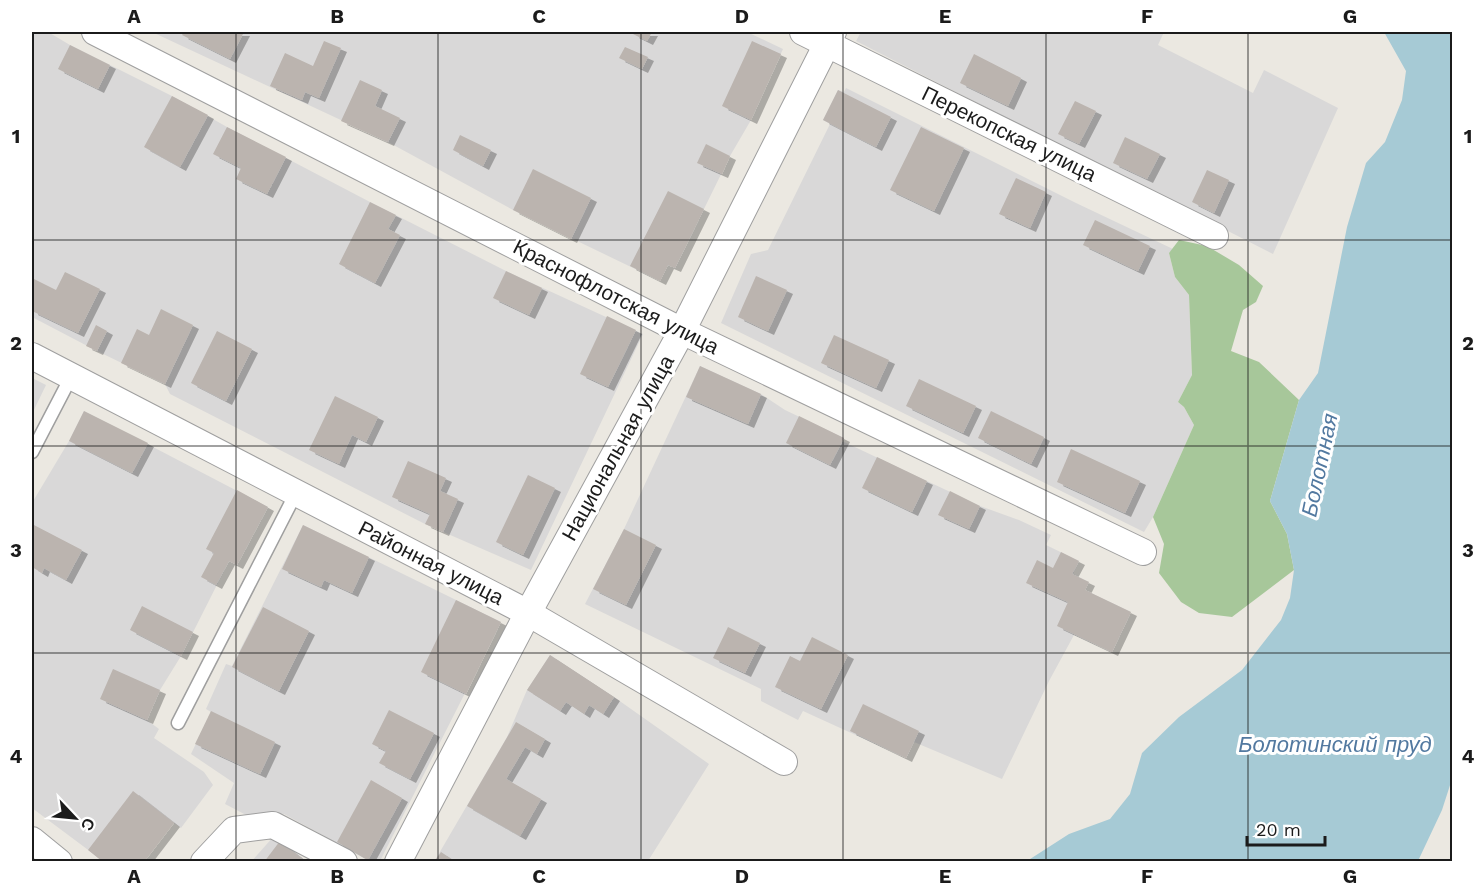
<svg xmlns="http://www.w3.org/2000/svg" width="1484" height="893" viewBox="0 0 1484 893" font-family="'Work Sans',sans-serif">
<defs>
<filter id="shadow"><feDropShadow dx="6" dy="4" stdDeviation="0" flood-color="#0004"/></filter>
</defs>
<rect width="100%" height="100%" fill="#ebe8e1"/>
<g fill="#d9d8d8">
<path d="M32,32H48L70,45L172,96L227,127L370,202L506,271L643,334L531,570L425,524L170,394L165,384L97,351L32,317Z"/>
<path d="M152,32H747L783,49L751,120L730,156L675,268L668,265L660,281L513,210L388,142Z"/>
<path d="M861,32H1164L1158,45L1253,93L1264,70L1338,108L1273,254L856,41Z"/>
<path d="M846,88L1076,203L1173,249L1169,253L1175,277L1189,295L1192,375L1178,402L1184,407L1194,425L1153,517L1144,532L721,323L751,254L768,250L830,124L823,120L838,90L844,92Z"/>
<path d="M700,366L761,394L785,410L844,438L842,441L980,506L1019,520L1051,535L1046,545L1079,561L1073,574L1089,582L1085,590L1131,612L1112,652L1074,635L1049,681L1002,779L914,742L906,758L803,711L798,720L761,701V689L585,604L624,529Z"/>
<path d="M32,378L46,385L32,414Z"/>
<path d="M84,411L268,507L237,565L229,561L181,656L160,690L147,720L159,729L154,738L204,772L213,785L181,828L174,823L103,861L32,808V503L69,441Z"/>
<path d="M303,525L501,622L380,861L368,860L284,814L250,817L225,804L234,783L191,754L211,712L206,709L226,664L232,666Z"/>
<path d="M550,655L614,697L709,764L648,861L434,862L507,737L527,690Z"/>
<path d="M274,836L306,861L251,862Z"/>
</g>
<path fill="#a7c79a" d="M1179,240L1207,246L1239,265L1263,286L1256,302L1243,310L1231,351L1259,362L1299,400L1270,501L1287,534L1294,570L1232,617L1199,613L1181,602L1159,573L1164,544L1153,517L1194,425L1184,407L1178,402L1192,375L1189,295L1175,277L1169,253Z"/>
<path fill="#a6cad5" d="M1384,32H1452V779L1442,810L1418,861H1027L1069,834L1110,819L1130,794L1142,753L1179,717L1242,670L1281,620L1290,598L1294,570L1287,534L1270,501L1299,400L1318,373L1347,227L1366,163L1385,142L1402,100L1406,71Z"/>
<g fill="#bbb4af" filter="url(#shadow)">
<path d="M184,32H244L230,59L182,35Z"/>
<path d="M634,32H652L647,41L633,34Z"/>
<path d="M324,41L341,48L319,98L305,92L302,100L270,86L285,53L313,66Z"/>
<path d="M752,41L781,54L751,120L722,106Z"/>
<path d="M70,45L110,65L98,89L58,69Z"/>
<path d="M625,47L648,57L642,69L619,58Z"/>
<path d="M974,54L1021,78L1008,106L960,83Z"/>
<path d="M360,80L382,90L375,106L400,118L388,142L341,121Z"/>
<path d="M838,90L891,117L876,147L823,120Z"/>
<path d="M172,96L208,115L180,167L144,147Z"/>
<path d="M1075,101L1096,111L1079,144L1058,134Z"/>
<path d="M227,127L286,157L267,194L236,179L241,168L213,154Z"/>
<path d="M921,127L964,148L934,211L890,190Z"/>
<path d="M460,135L491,150L483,166L453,150Z"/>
<path d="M1125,137L1160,154L1147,179L1113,163Z"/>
<path d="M706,144L730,156L722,174L697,163Z"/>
<path d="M533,169L591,198L571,239L513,210Z"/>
<path d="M1207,170L1229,180L1214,213L1192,202Z"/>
<path d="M1016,178L1046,192L1030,228L999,214Z"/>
<path d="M668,191L704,209L675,268L668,265L660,281L630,266Z"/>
<path d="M370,202L396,215L388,229L400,235L375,283L339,264Z"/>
<path d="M1095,220L1150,246L1138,271L1083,245Z"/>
<path d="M506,271L542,288L529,315L493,298Z"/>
<path d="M65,272L100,289L78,333L32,311V285L34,279L56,290Z"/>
<path d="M756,276L787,290L768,331L738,317Z"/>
<path d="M161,309L193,325L165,384L121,363L137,329L149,335Z"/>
<path d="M607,316L636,330L608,387L580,374Z"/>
<path d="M96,325L107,331L97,351L86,346Z"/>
<path d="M217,331L252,349L226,401L191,383Z"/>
<path d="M834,335L889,360L876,388L821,363Z"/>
<path d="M700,366L761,394L748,424L686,397Z"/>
<path d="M919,379L976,406L963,433L906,406Z"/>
<path d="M335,396L378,417L366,442L352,435L339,464L309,450Z"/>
<path d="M84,411L148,443L132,473L69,441Z"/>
<path d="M991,411L1044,437L1031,464L978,438Z"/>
<path d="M799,416L844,438L830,465L786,443Z"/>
<path d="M1071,449L1140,481L1125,513L1057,482Z"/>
<path d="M877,457L927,481L912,512L862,488Z"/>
<path d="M408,461L446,478L440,491L458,499L443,532L425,524L430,514L392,497Z"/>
<path d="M528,475L555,488L523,555L496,542Z"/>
<path d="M237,490L268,507L237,565L229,561L216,585L201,577L214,553L206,549Z"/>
<path d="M950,491L980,506L969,529L938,515Z"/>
<path d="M32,524L82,550L66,580L44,568L42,573L32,567Z"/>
<path d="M303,525L369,557L352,593L324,580L321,587L282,569Z"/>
<path d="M624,529L656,545L626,605L593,589Z"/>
<path d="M1061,552L1079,561L1072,574L1089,582L1085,590L1131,612L1112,652L1057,626L1068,602L1026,583L1037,560L1053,568Z"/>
<path d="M456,600L501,622L466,694L421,672Z"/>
<path d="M142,606L193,632L181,656L130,630Z"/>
<path d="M263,607L309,631L279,691L232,667Z"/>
<path d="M728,627L760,643L745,673L713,658Z"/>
<path d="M812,637L848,655L821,709L775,687L790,656L800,661Z"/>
<path d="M550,655L614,697L603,714L589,705L584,714L566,702L560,711L527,690Z"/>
<path d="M113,669L160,690L147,720L100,699Z"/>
<path d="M863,704L919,731L906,758L850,731Z"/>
<path d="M389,710L434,733L410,779L379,763L386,751L372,744Z"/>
<path d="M211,711L275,742L260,774L195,744Z"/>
<path d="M516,722L545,739L537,754L525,747L506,779L541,799L520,836L467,806Z"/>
<path d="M371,780L402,798L368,860L337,842Z"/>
<path d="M133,791L174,823L144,862H103L88,850Z"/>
<path d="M280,841L306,862H264Z"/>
<path d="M441,852L456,862H434Z"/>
</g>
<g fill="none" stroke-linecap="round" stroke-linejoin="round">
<g stroke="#9f9f9f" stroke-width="15">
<g id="service">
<path d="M32,452L71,377"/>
<path d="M178,723L296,493"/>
</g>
</g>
<g stroke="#9f9f9f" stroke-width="28">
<g id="minor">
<path d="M95,32L682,331L1143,552"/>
<path d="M803,32L1215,236"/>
<path d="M32,356L528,613L784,762"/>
<path d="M32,840L59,862"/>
<path d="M204,862L234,830L273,825L344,862"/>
<path d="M398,862L528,613L682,331L833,32"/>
</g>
</g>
<use href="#service" stroke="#fff" stroke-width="12"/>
<use href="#minor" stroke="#fff" stroke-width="26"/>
</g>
<path fill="none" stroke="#1b1b1b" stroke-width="1.5" stroke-opacity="0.55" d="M236,32V862M438,32V862M641,32V862M843,32V862M1046,32V862M1248,32V862M32,240H1452M32,446H1452M32,653H1452"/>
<g text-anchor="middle" stroke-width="6" stroke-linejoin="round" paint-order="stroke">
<g font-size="21" fill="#1b1b1b" stroke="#fff">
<text transform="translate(1009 134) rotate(26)" y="7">Перекопская улица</text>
<text transform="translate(616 297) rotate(27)" y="7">Краснофлотская улица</text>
<text transform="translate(618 448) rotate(-61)" y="7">Национальная улица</text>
<text transform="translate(431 563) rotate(27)" y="7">Районная улица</text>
</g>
<g font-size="22" font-style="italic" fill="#5279a0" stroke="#fff">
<text transform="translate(1319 465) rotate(-78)" y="8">Болотная</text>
<text x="1335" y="752">Болотинский пруд</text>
</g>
</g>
<rect width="1484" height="893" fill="none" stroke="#ffffff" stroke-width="66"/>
<g transform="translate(75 818) rotate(116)" stroke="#ffffff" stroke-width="4.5" paint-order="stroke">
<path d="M0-4.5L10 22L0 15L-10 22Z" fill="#1b1b1b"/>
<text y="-9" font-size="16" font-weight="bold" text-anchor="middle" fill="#1b1b1b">С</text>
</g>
<path d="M1247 836v9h78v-9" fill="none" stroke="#1b1b1b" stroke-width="3"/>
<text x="1256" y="836" font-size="18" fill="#1b1b1b" stroke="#ffffff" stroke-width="4.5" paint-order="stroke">20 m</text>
<rect x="33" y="33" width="1418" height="827" fill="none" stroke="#1b1b1b" stroke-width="2"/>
<g font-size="20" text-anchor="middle" font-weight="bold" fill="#1b1b1b">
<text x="134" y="23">A</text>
<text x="337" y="23">B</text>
<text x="539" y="23">C</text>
<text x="742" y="23">D</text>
<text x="945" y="23">E</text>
<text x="1147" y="23">F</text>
<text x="1350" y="23">G</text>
<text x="16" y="143">1</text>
<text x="1468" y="143">1</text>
<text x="16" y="350">2</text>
<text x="1468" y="350">2</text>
<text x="16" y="557">3</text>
<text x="1468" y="557">3</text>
<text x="16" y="763">4</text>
<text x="1468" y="763">4</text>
<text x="134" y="883">A</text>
<text x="337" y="883">B</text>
<text x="539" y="883">C</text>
<text x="742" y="883">D</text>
<text x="945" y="883">E</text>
<text x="1147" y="883">F</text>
<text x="1350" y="883">G</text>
</g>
</svg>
